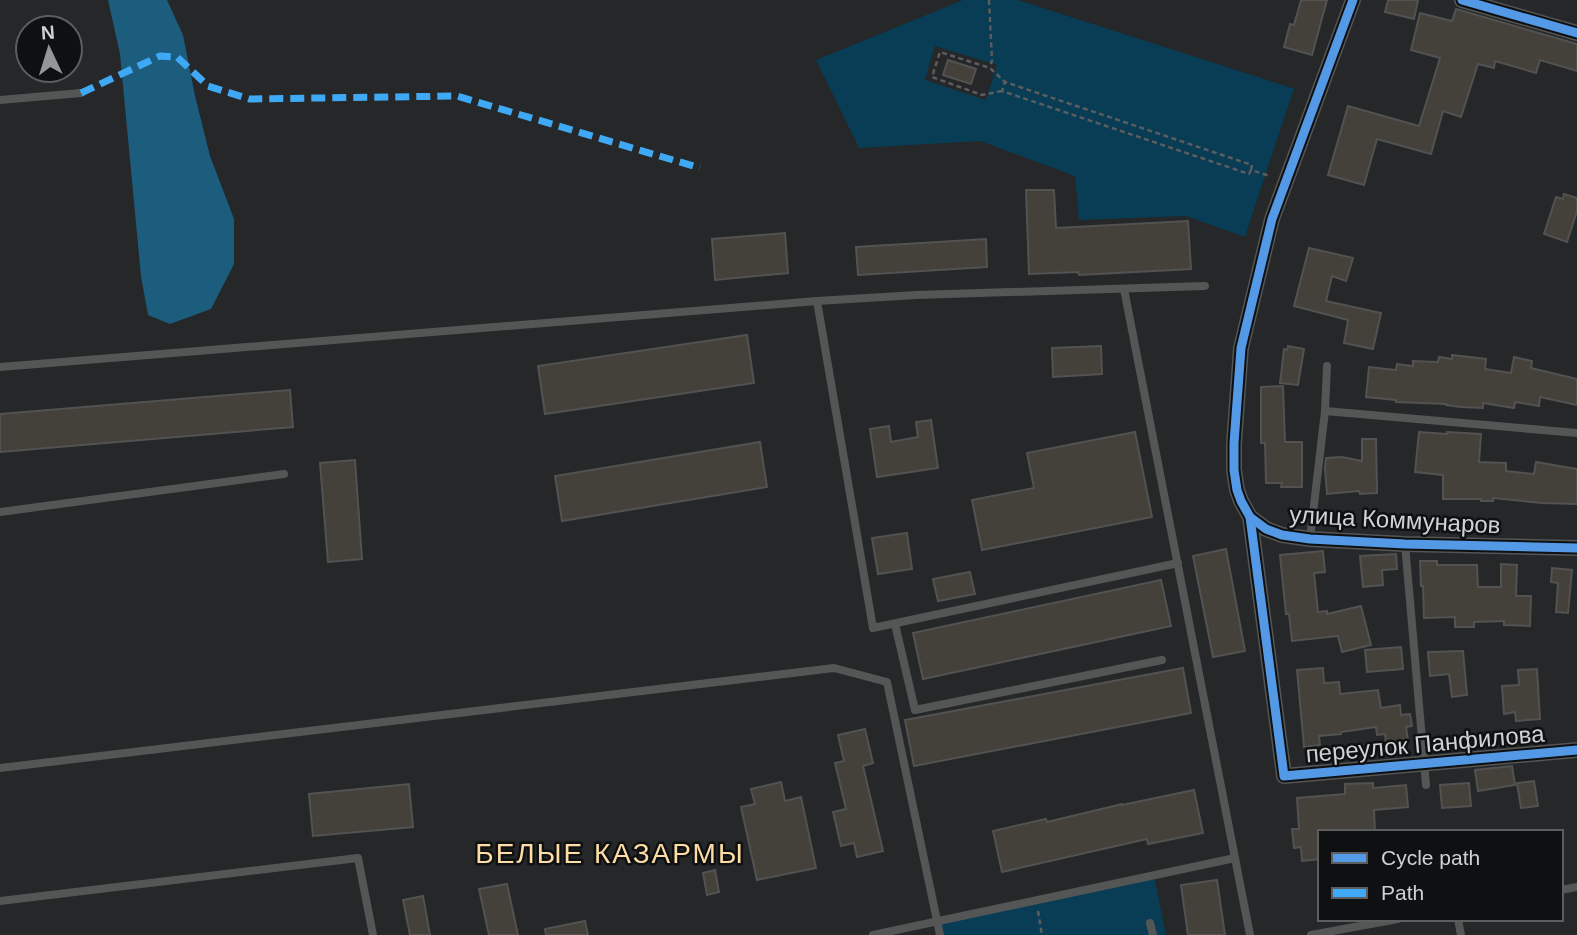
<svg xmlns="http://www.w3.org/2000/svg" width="1577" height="935" viewBox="0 0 1577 935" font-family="Helvetica,sans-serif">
<rect width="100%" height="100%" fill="#252728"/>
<g fill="#083d55" fill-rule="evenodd">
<path d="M963,0H1018L1295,89L1292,94L1245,237L1186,216L1079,220L1075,176L980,141L859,148L816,60ZM935,46L997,65L986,100L925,80Z"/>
<path d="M1154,875L1166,935H940L937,922Z"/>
</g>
<path fill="#1c5d7e" d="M108,0H167L183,35L195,96L210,156L234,219V264L211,309L170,324L148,315L141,276L120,54Z"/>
<g fill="#44413a" stroke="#525252" stroke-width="2">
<path d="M1301,0H1327L1312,55L1284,47L1290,24L1294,25Z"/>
<path d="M1388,0H1418L1414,19L1385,12Z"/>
<path d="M1456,9L1577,44V71L1540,60L1536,73L1495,61L1494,68L1478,64L1461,117L1443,111L1431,154L1377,139L1364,185L1328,175L1348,106L1419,126L1440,58L1411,50L1420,13L1452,21Z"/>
<path d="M948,60L976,69L971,84L943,75Z"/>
<path d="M1026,190H1054L1056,228L1188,221L1191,269L1079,275L1078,272L1029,274Z"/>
<path d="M1564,194L1577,198V211L1567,242L1544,234L1556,197L1563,199Z"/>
<path d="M785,233L788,273L715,280L712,239Z"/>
<path d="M986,239L987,267L858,275L856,247Z"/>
<path d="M1309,248L1353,258L1346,281L1332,276L1326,301L1381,313L1373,349L1344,343L1348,320L1294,306Z"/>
<path d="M747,335L754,383L545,414L538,366Z"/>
<path d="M1101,346L1102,374L1053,377L1052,348Z"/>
<path d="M1288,346L1304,349L1298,385L1280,383L1284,349L1287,350Z"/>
<path d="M1452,355L1486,359L1485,369L1511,373L1514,357L1532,361L1531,368L1577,379V405L1540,397L1539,406L1515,402L1514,408L1483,403V408L1461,407L1446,405V404L1396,402V400L1366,397L1369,367L1396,370L1397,364L1413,366V361L1438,362L1439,357L1452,359Z"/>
<path d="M1283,386L1285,442H1302V487H1281L1282,483H1266L1265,443H1261V387Z"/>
<path d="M290,390L293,427L0,452V414Z"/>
<path d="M931,420L938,468L877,477L870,429L889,426L891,442L918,437L916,422Z"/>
<path d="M1135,432L1152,517L982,550L972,500L1034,488L1027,453Z"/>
<path d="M1419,432L1447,434V432L1481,434L1479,462L1506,463V471L1534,474L1536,462L1577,469V504L1542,503L1493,498V501H1481V499H1443V475L1415,472Z"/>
<path d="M1362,439H1376L1377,493L1360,494L1359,491L1327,494L1325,468L1326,458L1342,457L1362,461Z"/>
<path d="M760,442L767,487L562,521L555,476Z"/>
<path d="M355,460L362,559L328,562L320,463Z"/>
<path d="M907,533L912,569L878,574L872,538Z"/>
<path d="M1226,549L1245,651L1213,657L1193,556Z"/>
<path d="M1323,551L1325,572L1314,573L1318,612L1327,611V614L1361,606L1371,645L1342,652L1338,636L1292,641L1289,614H1286L1280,555Z"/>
<path d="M1396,554L1397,569L1382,570L1383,585L1363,587L1360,556Z"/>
<path d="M1420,561H1437V565H1477L1478,587H1501V564L1517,565L1516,596H1531L1530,626L1504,625V621L1474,622V627H1455V617L1424,618L1423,586H1421Z"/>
<path d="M1552,568L1572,570L1568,613L1556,612L1558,583L1551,582Z"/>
<path d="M970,572L975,594L938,601L933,579Z"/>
<path d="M1161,580L1171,626L923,679L913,633Z"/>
<path d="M1401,647L1403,669L1367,672L1365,650Z"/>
<path d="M1463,651L1467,695L1452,697L1449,674L1430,676L1428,652Z"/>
<path d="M1183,668L1191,713L914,766L905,720Z"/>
<path d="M1323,668L1324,683L1339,682L1340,694L1378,690L1381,708L1400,705L1401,715L1410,714L1412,726L1406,727L1408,740L1386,743L1385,734L1377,735L1376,727L1341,732V734L1319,736L1320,745L1304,747L1297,670Z"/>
<path d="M1537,669L1540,719L1516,721L1515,712L1504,714L1502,686L1519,685L1518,670Z"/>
<path d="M865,729L873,763L863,766L883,851L857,857L854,843L841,846L833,812L846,809L835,763L844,761L838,735Z"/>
<path d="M1512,766L1515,785L1478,791L1475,770Z"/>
<path d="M1534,781L1538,806L1521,808L1517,783Z"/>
<path d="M781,782L785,801L801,797L816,868L757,880L741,807L755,804L751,789Z"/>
<path d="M1373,783V788L1406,785L1408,807L1374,810L1375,832H1320V859L1302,861L1301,847L1294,848L1292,829H1299L1297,798L1345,794V784Z"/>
<path d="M1469,783L1471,806L1442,808L1440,785Z"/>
<path d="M409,784L413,827L313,836L309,794Z"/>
<path d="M1194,790L1203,833L1148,844L1147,839L1002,872L993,831L1046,819L1047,822L1122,804V805Z"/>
<path d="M715,870L719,892L707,895L703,873Z"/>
<path d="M1217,880L1225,935H1188L1181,885Z"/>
<path d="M507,884L518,935H489L479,889Z"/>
<path d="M423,896L430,935H410L403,900Z"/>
<path d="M585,921L588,935H546L545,929Z"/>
</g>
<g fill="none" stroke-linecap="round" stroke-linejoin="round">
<g stroke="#5c5d5e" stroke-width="2.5" stroke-dasharray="5 3.5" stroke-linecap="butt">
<path d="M989,0L992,60L990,68"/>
<path d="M1002,91L982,95L932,77L940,52L990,68L1005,82"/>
<path d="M1251,170L1252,165L1005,82L1002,91L1249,174L1251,170L1270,176"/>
<path d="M1038,911L1042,935"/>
</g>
<g stroke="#545555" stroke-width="8">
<path d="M0,100L81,93"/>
<path d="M1124,289L1250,935"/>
<path d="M817,301L873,628L1178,563"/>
<path d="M0,367L817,301L916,295L1205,286"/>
<path d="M1325,411L1327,366"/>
<path d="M0,512L284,474"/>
<path d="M1310,539L1325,411L1577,433"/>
<path d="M1405,544L1426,785"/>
<path d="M895,624L915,710L1162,660"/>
<path d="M0,768L834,668L887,682L940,935"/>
<path d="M1561,890L1577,887"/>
<path d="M0,901L358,858L373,935"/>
<path d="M1458,919L1461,935"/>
<path d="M1150,923L1153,935"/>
<path d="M873,935L1235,858"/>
<path d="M1311,935L1398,919"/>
</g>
<g stroke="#545555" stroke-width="16">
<path d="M1353,0L1272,219L1241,348L1234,443V470L1237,490L1241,501L1250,517L1266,529L1282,535L1310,539L1405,544L1577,548"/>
<path d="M1462,0L1577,33"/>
<path d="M1250,517L1284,776L1577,750"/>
</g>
<path stroke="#3fa9f5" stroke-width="7" stroke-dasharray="14 7" stroke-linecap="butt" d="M81,93L160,56L177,57L208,86L249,99L457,96L700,168"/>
<g stroke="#0e1011" stroke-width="13">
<g id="cycleway">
<path d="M1353,0L1272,219L1241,348L1234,443V470L1237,490L1241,501L1250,517L1266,529L1282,535L1310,539L1405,544L1577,548"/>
<path d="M1462,0L1577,33"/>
<path d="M1250,517L1284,776L1577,750"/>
</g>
</g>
<use href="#cycleway" stroke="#5399e6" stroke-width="9"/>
</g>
<g text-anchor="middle" stroke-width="5" stroke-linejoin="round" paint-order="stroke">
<g font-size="24" fill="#cfd1d3" stroke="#0e1011">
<text transform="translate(1395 520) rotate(3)" y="8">улица Коммунаров</text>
<text transform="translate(1425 744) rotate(-5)" y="8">переулок Панфилова</text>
</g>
<g font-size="28" letter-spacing="2" fill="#fddda5" stroke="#0e1011">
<text x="610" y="863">БЕЛЫЕ КАЗАРМЫ</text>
</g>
</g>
<rect x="1318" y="830" width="245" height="91" fill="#0e1011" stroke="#5b5d5f" stroke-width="2"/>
<rect x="1332" y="853" width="35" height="10" fill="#5399e6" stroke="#5b5d5f" stroke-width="2"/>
<text x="1381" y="865" font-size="21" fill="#cfd1d3">Cycle path</text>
<rect x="1332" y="888" width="35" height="10" fill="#3fa9f5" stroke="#5b5d5f" stroke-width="2"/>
<text x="1381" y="900" font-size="21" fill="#cfd1d3">Path</text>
<g transform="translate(49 49) rotate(356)"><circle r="33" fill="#0e1011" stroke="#5b5d5f" stroke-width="2"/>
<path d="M0-5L12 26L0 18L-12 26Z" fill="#949697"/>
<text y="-10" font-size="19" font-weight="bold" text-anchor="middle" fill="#cfd1d3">N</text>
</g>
</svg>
